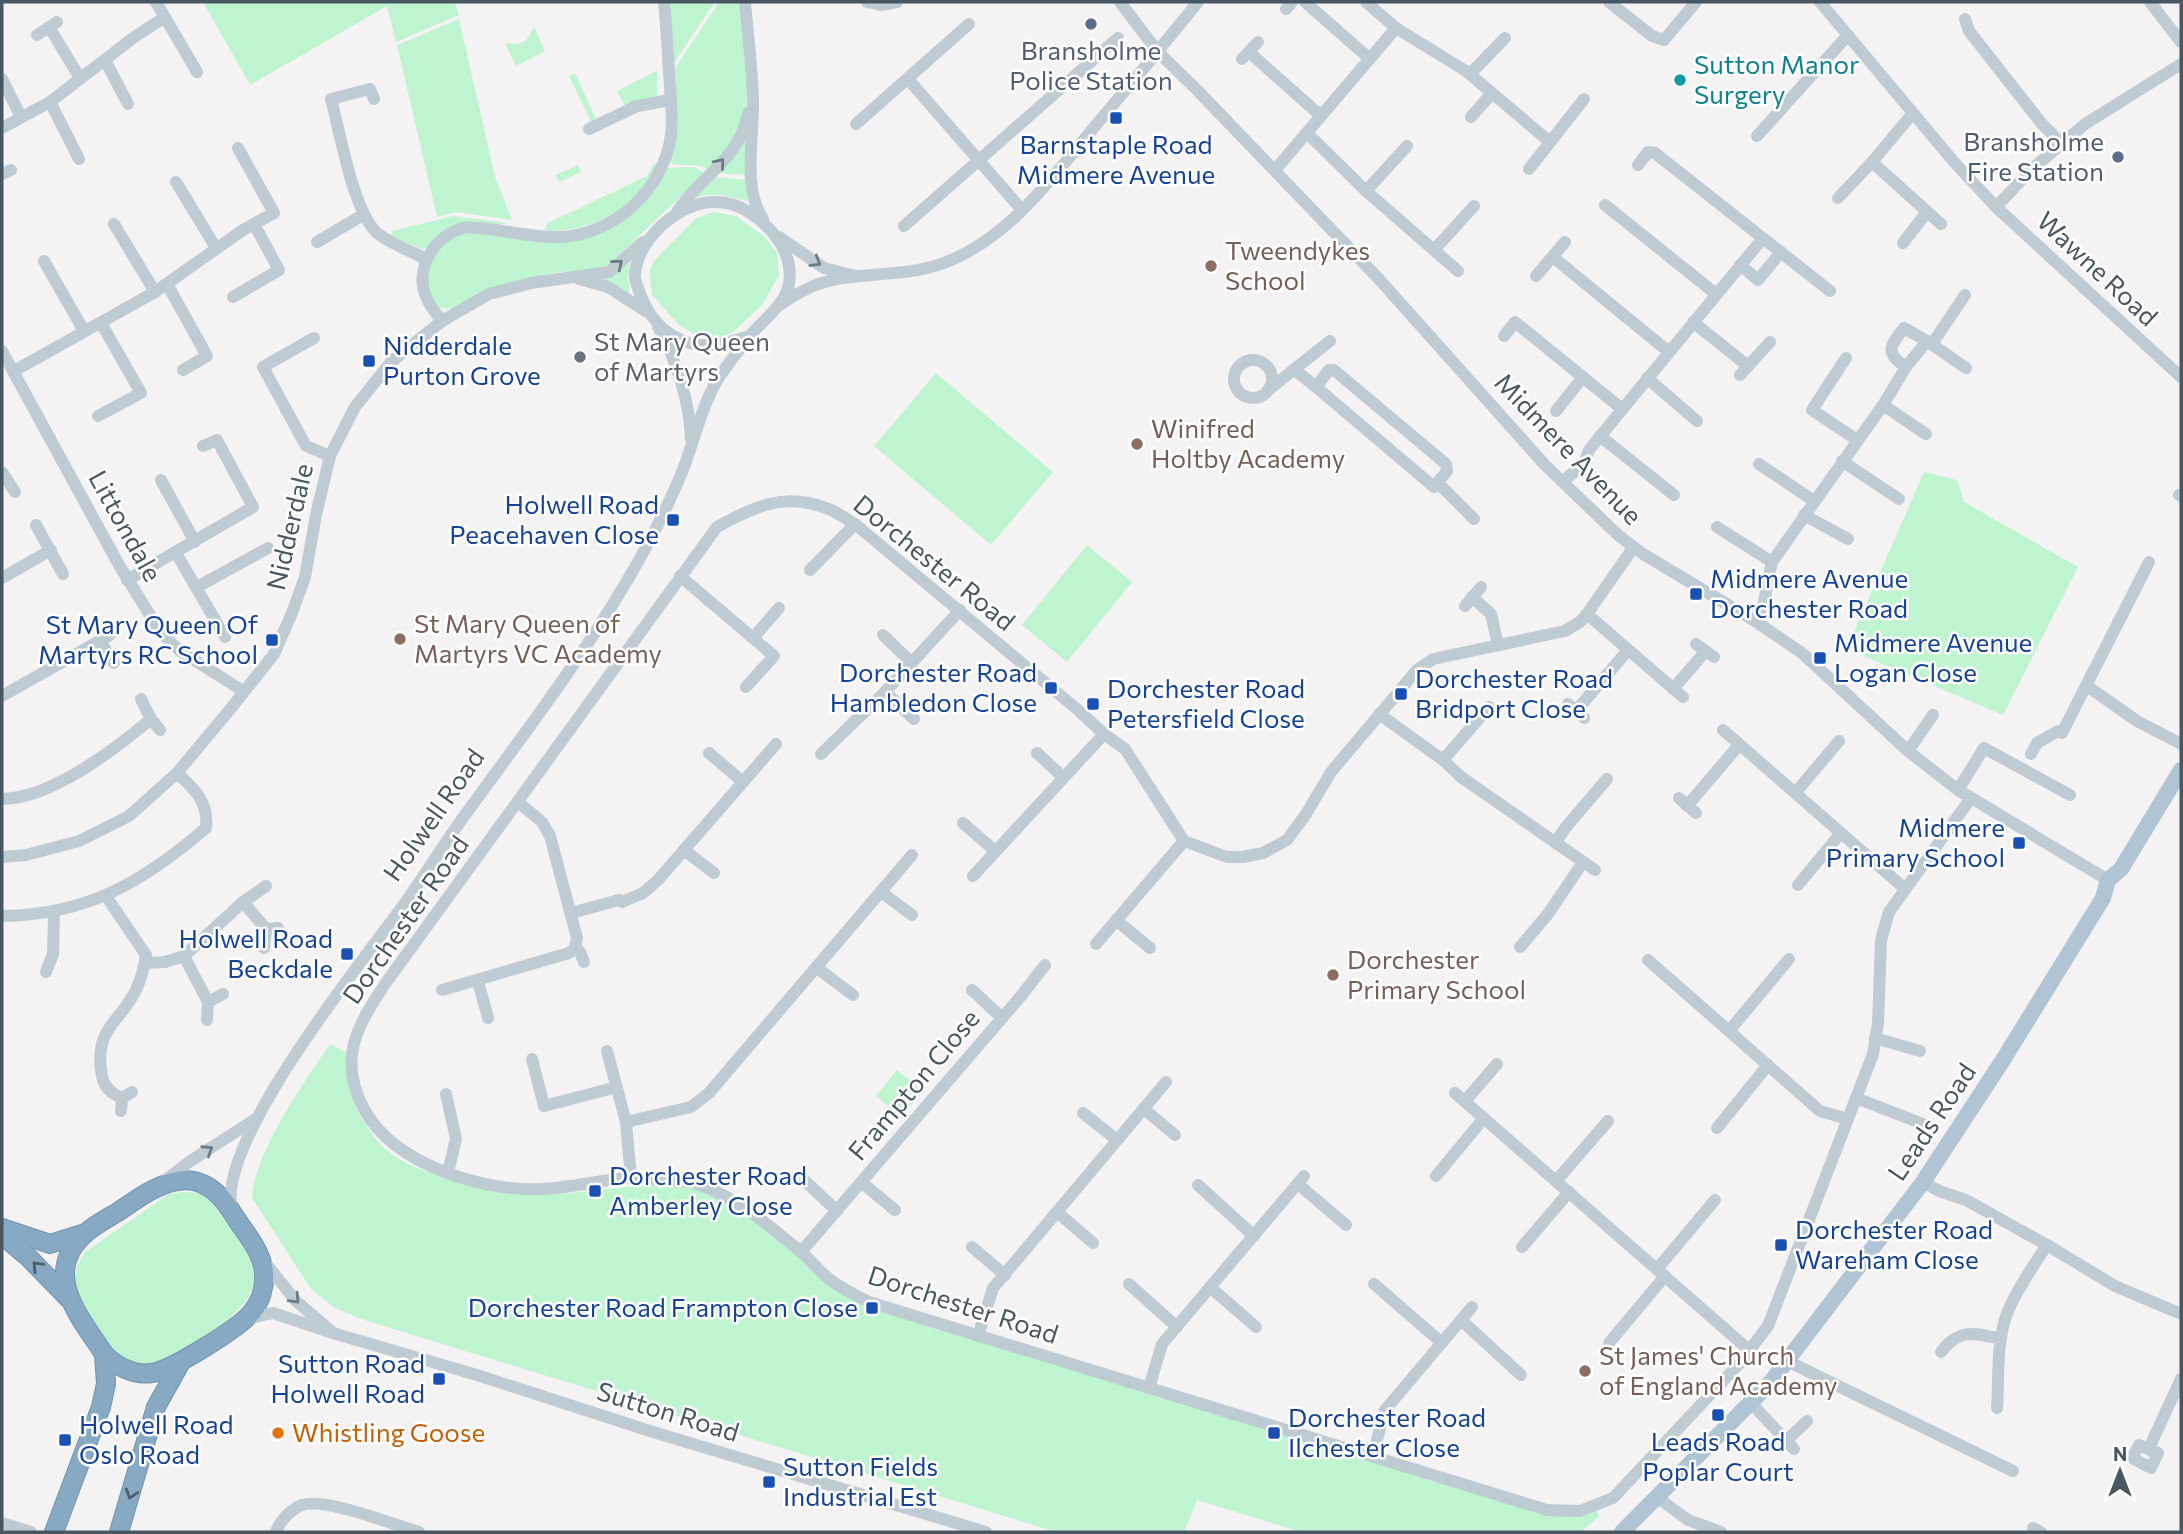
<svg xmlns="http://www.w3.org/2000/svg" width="2183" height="1534" viewBox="0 0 2183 1534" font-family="Commissioner,sans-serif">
<rect width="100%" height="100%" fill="#f5f2f3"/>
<g fill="#bff4d0">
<path d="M203,2H455L459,15L396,42L387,6L250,85Z"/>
<path d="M669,2H715L674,63Z"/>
<path d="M719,2H741L747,96C745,128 730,147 709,170C693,161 684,168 669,163L678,125L675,68Z"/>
<path d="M459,19L495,177L512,220L457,212L437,217L397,45Z"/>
<path d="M534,27L545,51L516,66L505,43L516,44L526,41Z"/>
<path d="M657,71V96L625,106L617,91Z"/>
<path d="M575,73L596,119L588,122L590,119L569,76Z"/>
<path d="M747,130L746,175L717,173Z"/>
<path d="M654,163L657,164C653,175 646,182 639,191C614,220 585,230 548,231L545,229L548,223L647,176Z"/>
<path d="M578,165L581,172L559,182L556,175Z"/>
<path d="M694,167L705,173L612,262L602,268L592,270L553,273L518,281L474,297L452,308H441L435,305L427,282L430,265L444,242L463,232L592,235L666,168Z"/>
<path d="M712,177L746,180L748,201C728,198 717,190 695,198Z"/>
<path d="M713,212L736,216L765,237L777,253L779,275L763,304L733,332L718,339L698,337L678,324L652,295L650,280V269L655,260L695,219Z"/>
<path d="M453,216L508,223L440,234L427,248L422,249L391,236L392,231Z"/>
<path d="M630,261L628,278L630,292L626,295L599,277Z"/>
<path d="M936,373L1053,472L991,545L874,446Z"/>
<path d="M1924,472L1957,480L1964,502L2078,567L2003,715L1859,654L1851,639Z"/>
<path d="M1087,545L1132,582L1067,662L1022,625Z"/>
<path d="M330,1044L346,1052C349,1072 349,1096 359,1114C366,1125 374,1139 384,1148C416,1177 493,1191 535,1194C552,1195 571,1193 588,1191C626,1188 662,1179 699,1190C757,1208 795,1263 845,1295L1580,1516L1597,1511L1599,1516L1581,1532H1301L1197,1500L1184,1532H1056L361,1319L335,1308L311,1289L252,1198C255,1151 303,1084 330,1044Z"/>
<path d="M897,1070L923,1091L901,1117L876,1096Z"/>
<path d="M183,1192L203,1193L209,1199C224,1220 246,1243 253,1268C265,1311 184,1347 154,1365L140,1367L114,1354L78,1297L75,1279L77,1266L85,1252L169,1194Z"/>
</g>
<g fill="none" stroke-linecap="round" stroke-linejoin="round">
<g stroke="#7294b0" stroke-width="20">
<g id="highway">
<path d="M185,1180C211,1181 224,1199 237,1220C248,1236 262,1253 264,1272C265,1286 261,1301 252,1312C239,1328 172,1370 152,1373C134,1376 116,1366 104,1354C79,1316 40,1272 87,1232C96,1224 108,1218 118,1212C140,1197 159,1182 185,1180Z"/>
<path d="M2,1228L50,1244L85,1233"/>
<path d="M2,1235L29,1258L69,1299"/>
<path d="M54,1532L101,1407L106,1384L104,1354"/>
<path d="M119,1532L156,1407L181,1362"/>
</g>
</g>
<g stroke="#bfcbd3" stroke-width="12">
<path d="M156,2L197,72"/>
<path d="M745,2C748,35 752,67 753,100C754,136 742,188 763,219"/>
<path d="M867,2L881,5L897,2"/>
<path d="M1120,2L1158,52L1196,89L1378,278L1545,465L1618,535L1643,554L1755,621L1802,653L1908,751L1958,790L2108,880"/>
<path d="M1305,2L1370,59"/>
<path d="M1366,2L1396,28"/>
<path d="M1609,2L1652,36L1664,40L1696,2"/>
<path d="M1820,2L1954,162L1996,207L2181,377"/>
<path d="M2150,2L2181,42"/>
<path d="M1286,9L1292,2"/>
<path d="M1965,19L1969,31L1980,45L2042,124L2061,143"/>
<path d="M49,27L80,78"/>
<path d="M37,35L57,22"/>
<path d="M1249,52L1321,116"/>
<path d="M1242,59L1258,42"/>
<path d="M105,60L128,104"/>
<path d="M1470,74L1505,38"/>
<path d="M2,79L21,117"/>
<path d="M908,79L1022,210"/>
<path d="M374,99L370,89L331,99C340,132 353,211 377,233C391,244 411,251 426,259"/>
<path d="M50,102L79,159"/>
<path d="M1471,117L1492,93"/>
<path d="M856,124L969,24"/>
<path d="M2,128L50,102L133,38L165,17"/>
<path d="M589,129L637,106L670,100"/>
<path d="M1307,133L1366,191L1458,271"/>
<path d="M1757,136L1848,35"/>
<path d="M1872,162L1941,224"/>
<path d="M1638,165L1648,152L1655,153L1830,291"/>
<path d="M1529,169L1584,99"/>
<path d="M1275,170L1396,28L1466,71L1550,142"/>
<path d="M2,174L11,170"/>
<path d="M176,182L216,248"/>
<path d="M1366,191L1407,146"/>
<path d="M1838,198L1872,162L1913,113"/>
<path d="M1605,205L1716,294"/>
<path d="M1996,207L2031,170L2085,124L2181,64"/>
<path d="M677,212C694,185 724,167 739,139C744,131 746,121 749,112"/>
<path d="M114,224L155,292"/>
<path d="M904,226L1118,38"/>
<path d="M779,237L824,268L855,276"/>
<path d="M317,242L363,215"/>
<path d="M1903,243L1927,212"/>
<path d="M1435,249L1474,206"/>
<path d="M1553,257L1669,352"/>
<path d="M44,261L84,331"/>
<path d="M1740,265L1758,280L1781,252"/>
<path d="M1536,276L1565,242"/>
<path d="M579,279L608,287L647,312"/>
<path d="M167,284L207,356L183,370"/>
<path d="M233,297L279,270L254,224"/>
<path d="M781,304C793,296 805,289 818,284C860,270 906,279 949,261C1012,235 1054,175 1096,125C1131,84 1165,43 1198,2"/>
<path d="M442,321C437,314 430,307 427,299C413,270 434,236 463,228C468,227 474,228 479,228C505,230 532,238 558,237C614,236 664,189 671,135C673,120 671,102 670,87C668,58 667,30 664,2"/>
<path d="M1693,322L1748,366"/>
<path d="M658,327C676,358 690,404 691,439"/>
<path d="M1504,336L1515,322L1622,409"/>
<path d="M314,338L263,367L306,446L330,456"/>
<path d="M1927,341L1966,368"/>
<path d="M1932,344L1965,295"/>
<path d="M2,351L119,565L161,633L180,651L243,691"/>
<path d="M1846,358L1812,410L1857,440"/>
<circle cx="1253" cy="379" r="19"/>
<path d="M1295,370L1316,387L1329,370H1334L1446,464L1447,471L1434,487L1316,387"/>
<path d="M14,371L155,292L243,230L274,213L238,148"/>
<path d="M1740,375L1770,342"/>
<path d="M1647,378L1697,421"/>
<path d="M1268,390L1330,341"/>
<path d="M1883,405L1926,434"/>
<path d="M1556,411L1583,377"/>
<path d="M98,416L141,393L101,323"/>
<path d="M1600,436L1674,495"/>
<path d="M1842,461L1899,499"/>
<path d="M1759,464L1814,501"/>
<path d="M2,472L15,492"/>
<path d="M161,480L195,542"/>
<path d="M1563,481L1584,464L1589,450L1763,238"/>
<path d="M1438,483L1474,519"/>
<path d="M2179,495L2181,496"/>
<path d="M1804,515L1848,539"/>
<path d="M36,525L63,574"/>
<path d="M1717,527L1772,562"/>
<path d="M1633,548L1587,614L1580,622L1565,631L1433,659L1417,670L1331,772L1306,814L1287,840L1263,853L1243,857H1227L1184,841L1125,749L1104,734L1078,710L855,524C846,519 836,511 826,508C784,492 753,507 717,527L385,984C356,1028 337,1060 365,1111C396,1165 483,1192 542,1189C572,1188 602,1179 632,1178C644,1177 657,1180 669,1181C677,1181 687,1181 695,1183C736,1197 769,1225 801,1252C811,1260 818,1270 828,1278C840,1288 855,1295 869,1302L1547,1510L1580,1511L1613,1498L1739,1364L1768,1326L1873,1054L1878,1023L1881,940L1889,912L1971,798"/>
<path d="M176,553L225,637"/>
<path d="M810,570L855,524"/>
<path d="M680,576L774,656L746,687"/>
<path d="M2,578L51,550"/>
<path d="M127,580L253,507L217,440L203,446"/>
<path d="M197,587L268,548"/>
<path d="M1472,597L1491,614L1498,645"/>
<path d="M1465,606L1481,587"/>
<path d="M1587,614L1683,697"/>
<path d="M1755,621L1763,606L1772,562L1883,405L1906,367L1927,341L1904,328C1890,346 1884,353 1906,367"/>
<path d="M883,635L912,663"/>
<path d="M753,638L779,608"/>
<path d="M100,641L114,663"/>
<path d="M1696,644L1714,657"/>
<path d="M2087,686L2137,721L2181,744"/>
<path d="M1673,689L1705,652"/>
<path d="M885,692L914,719"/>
<path d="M2,696L110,635"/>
<path d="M141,699L151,719L160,730"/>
<path d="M1568,704L1584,718"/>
<path d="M1576,711L1628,650"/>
<path d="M1379,714L1443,760L1461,777L1595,870"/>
<path d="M1723,730L1904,888"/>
<path d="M2062,733L2149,562"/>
<path d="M1908,751L1933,715"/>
<path d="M709,753L743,782"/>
<path d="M1037,753L1063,777"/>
<path d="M821,754L885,692L960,610"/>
<path d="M2031,754L2037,743L2058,731"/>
<path d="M1443,760L1489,707"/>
<path d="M1958,790L1984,748L2070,795"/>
<path d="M1796,792L1839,741"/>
<path d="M1679,798L1696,813"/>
<path d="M2,799C52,798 114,750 151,719"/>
<path d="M1687,806L1739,745"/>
<path d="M963,823L995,851"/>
<path d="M1555,843L1566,827L1607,779"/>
<path d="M684,850L714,873"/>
<path d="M2,857L26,855L79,841L129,816L177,773L232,707L274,654L292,613L305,577L316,515L330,456L355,407L391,362L442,321L489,294L531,283L609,272L643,242"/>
<path d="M973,876L1104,734"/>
<path d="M1798,885L1841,833"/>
<path d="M881,892L912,915"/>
<path d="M106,896L146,955C144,968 141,980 135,992C118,1024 96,1028 101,1070C102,1084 109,1093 122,1098"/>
<path d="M243,902L266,929"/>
<path d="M571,913L619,900L622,902L643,893L658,880L776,744"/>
<path d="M2,916C87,915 143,882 206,828C209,803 195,789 177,773"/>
<path d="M1116,920L1150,948"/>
<path d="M1096,944L1184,841"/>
<path d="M1520,947L1548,914L1583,862"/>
<path d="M264,948L266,929L278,928"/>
<path d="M575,948L580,952L584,962"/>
<path d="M184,956L208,1002"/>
<path d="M1648,960L1820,1111L1848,1119"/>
<path d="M145,963L165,962L184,956L243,902L266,886"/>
<path d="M817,968L853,995"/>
<path d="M46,972L53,954L54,912"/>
<path d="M478,981L488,1018"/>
<path d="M442,990L569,953L575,948L577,938L550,836L542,822L518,802"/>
<path d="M972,990L1001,1017"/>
<path d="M207,1020L208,1002L223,994"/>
<path d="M1729,1031L1789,959"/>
<path d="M1875,1038L1920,1051"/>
<path d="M607,1051L626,1122L631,1178"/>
<path d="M532,1059L544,1106L617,1087"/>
<path d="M1455,1093L1749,1350"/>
<path d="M446,1094L456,1139L448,1172"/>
<path d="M1856,1098L1923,1124"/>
<path d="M1465,1101L1497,1064"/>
<path d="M1144,1109L1175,1135"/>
<path d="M121,1111L122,1098L132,1092"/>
<path d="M1083,1113L1117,1140"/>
<path d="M626,1122L691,1107L709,1093L912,855"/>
<path d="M1717,1128L1768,1065"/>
<path d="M1436,1176L1484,1118"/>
<path d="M805,1181L837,1211"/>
<path d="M1556,1181L1608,1121"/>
<path d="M163,1182L189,1162L257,1118"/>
<path d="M861,1182L895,1210"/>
<path d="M1923,1182L1939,1191L1966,1200L2047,1245L2115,1286L2181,1314"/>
<path d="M1298,1184L1346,1225"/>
<path d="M1198,1185L1254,1236"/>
<path d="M232,1210C215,1142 363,961 405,903C424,876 441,849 460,822C496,772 534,722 569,671C612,609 651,546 680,477C693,447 701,406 718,379C727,365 738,351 749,337C761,322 786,304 789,284C794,253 772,226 747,211C725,197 699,200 677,214C657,226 638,248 635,273C634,280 638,287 640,294C649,316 661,332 684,341C706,350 728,342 750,336"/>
<path d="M1057,1212L1093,1243"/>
<path d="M972,1247L1005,1275"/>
<path d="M1522,1247L1569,1192"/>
<path d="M801,1252L1021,996L1045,965"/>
<path d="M263,1260L296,1301L330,1330"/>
<path d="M1657,1269L1715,1200"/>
<path d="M1129,1284L1177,1327"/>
<path d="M1374,1284L1442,1343"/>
<path d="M1210,1287L1256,1327"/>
<path d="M246,1319L273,1313L336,1334L477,1375L653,1432L986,1532"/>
<path d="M1461,1320L1521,1375"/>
<path d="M978,1336L993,1288L1166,1082"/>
<path d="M1609,1343L1665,1276"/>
<path d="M1941,1352C1959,1328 1975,1333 2001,1339"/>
<path d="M1787,1361L2013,1471"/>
<path d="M1149,1388L1162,1344L1304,1176"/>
<path d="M1751,1403L1794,1449"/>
<path d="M1997,1408C1999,1377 1996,1340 2008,1311C2018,1288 2033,1266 2047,1245"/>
<path d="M1786,1441L1807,1421"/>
<path d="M2139,1445L2158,1453L2151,1468L2132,1458Z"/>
<path d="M2149,1448L2181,1379"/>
<path d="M1373,1455L1385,1410L1472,1307"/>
<path d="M1658,1498L1688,1520L1721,1532"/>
<path d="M2,1523L31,1532"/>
<path d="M2033,1528L2041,1532"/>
<path d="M276,1532C279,1522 291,1509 302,1505C325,1497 394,1525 419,1532"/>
</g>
<path stroke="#b0c4d3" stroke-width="16" d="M1622,1532L1770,1383L1923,1182L2003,1060L2103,898L2108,880L2121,869L2181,770"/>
<use href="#highway" stroke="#87a9c4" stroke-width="18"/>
</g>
<defs><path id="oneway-chevron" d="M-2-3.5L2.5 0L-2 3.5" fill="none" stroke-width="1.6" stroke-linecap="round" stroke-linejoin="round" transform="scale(1.75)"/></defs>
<g stroke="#6c7a84">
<use href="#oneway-chevron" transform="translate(720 163) rotate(-51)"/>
<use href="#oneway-chevron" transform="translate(816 262) rotate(32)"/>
<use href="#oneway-chevron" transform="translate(618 264) rotate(-40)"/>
<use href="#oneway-chevron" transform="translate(208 1150) rotate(-33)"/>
<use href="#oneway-chevron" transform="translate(295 1299) rotate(47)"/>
</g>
<g stroke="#4e5f6c">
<use href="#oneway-chevron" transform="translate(37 1266) rotate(-134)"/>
<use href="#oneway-chevron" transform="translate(131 1494) rotate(107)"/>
</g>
<g fill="#5c6f8a" stroke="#fff" stroke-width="2.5">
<circle cx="1091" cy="24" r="7"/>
<circle cx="2118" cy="157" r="7"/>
</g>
<circle fill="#0f9aa8" stroke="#fff" stroke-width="2.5" cx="1680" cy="80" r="7"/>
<g fill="#1a4fb4" stroke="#fff" stroke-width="2.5">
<rect x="1109" y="111" width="14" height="14" rx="3.5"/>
<rect x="362" y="354" width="14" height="14" rx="3.5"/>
<rect x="666" y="513" width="14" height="14" rx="3.5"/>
<rect x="1689" y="587" width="14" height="14" rx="3.5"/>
<rect x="265" y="633" width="14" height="14" rx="3.5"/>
<rect x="1813" y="651" width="14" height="14" rx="3.5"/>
<rect x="1044" y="681" width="14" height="14" rx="3.5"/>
<rect x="1394" y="687" width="14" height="14" rx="3.5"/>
<rect x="1086" y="697" width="14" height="14" rx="3.5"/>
<rect x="2012" y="836" width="14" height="14" rx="3.5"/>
<rect x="340" y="947" width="14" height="14" rx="3.5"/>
<rect x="588" y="1184" width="14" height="14" rx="3.5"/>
<rect x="1774" y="1238" width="14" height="14" rx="3.5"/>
<rect x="865" y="1301" width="14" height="14" rx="3.5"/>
<rect x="432" y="1372" width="14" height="14" rx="3.5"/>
<rect x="1711" y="1408" width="14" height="14" rx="3.5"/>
<rect x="1267" y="1426" width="14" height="14" rx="3.5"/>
<rect x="58" y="1433" width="14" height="14" rx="3.5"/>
<rect x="762" y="1475" width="14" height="14" rx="3.5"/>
</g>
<g fill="#8d6e63" stroke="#fff" stroke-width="2.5">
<circle cx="1211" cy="266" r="7"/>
<circle cx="1137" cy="444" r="7"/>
<circle cx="400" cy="639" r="7"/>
<circle cx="1333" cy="975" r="7"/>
<circle cx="1585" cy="1371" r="7"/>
</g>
<circle fill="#6b7280" stroke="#fff" stroke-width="2.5" cx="580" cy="357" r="7"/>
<circle fill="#e8710a" stroke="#fff" stroke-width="2.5" cx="278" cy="1433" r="7"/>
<g text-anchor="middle" stroke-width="5" stroke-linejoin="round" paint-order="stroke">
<g font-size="26" fill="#4e5e75" stroke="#fff">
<text x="1091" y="60">Bransholme<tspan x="1091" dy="30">Police Station</tspan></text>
<text x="2104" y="151" text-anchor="end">Bransholme<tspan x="2104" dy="30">Fire Station</tspan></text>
</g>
<g font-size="26" fill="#0d838f" stroke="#fff" text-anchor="start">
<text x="1694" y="74">Sutton Manor<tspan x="1694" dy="30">Surgery</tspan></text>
</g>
<g font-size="26" fill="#164399" stroke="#fff" text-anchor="start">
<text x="1116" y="154" text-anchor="middle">Barnstaple Road<tspan x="1116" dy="30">Midmere Avenue</tspan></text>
<text x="383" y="355">Nidderdale<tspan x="383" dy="30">Purton Grove</tspan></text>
<text x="659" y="514" text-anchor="end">Holwell Road<tspan x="659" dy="30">Peacehaven Close</tspan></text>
<text x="1710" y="588">Midmere Avenue<tspan x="1710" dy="30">Dorchester Road</tspan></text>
<text x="258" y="634" text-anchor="end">St Mary Queen Of<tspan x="258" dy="30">Martyrs RC School</tspan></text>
<text x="1834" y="652">Midmere Avenue<tspan x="1834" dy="30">Logan Close</tspan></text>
<text x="1037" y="682" text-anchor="end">Dorchester Road<tspan x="1037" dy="30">Hambledon Close</tspan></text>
<text x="1415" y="688">Dorchester Road<tspan x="1415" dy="30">Bridport Close</tspan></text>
<text x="1107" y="698">Dorchester Road<tspan x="1107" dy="30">Petersfield Close</tspan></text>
<text x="2005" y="837" text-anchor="end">Midmere<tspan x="2005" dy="30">Primary School</tspan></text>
<text x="333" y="948" text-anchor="end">Holwell Road<tspan x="333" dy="30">Beckdale</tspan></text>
<text x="609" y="1185">Dorchester Road<tspan x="609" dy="30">Amberley Close</tspan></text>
<text x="1795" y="1239">Dorchester Road<tspan x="1795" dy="30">Wareham Close</tspan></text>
<text x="858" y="1317" text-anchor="end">Dorchester Road Frampton Close</text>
<text x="425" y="1373" text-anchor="end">Sutton Road<tspan x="425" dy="30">Holwell Road</tspan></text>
<text x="1288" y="1427">Dorchester Road<tspan x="1288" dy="30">Ilchester Close</tspan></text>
<text x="79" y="1434">Holwell Road<tspan x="79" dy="30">Oslo Road</tspan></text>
<text x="1718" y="1451" text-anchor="middle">Leads Road<tspan x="1718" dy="30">Poplar Court</tspan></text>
<text x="783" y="1476">Sutton Fields<tspan x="783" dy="30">Industrial Est</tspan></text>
</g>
<g font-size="26" fill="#785e54" stroke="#fff" text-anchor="start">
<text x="1225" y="260">Tweendykes<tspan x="1225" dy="30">School</tspan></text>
<text x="1151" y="438">Winifred<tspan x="1151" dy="30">Holtby Academy</tspan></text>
<text x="414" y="633">St Mary Queen of<tspan x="414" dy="30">Martyrs VC Academy</tspan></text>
<text x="1347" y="969">Dorchester<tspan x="1347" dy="30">Primary School</tspan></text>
<text x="1599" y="1365">St James' Church<tspan x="1599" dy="30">of England Academy</tspan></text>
</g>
<g font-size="26" fill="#485762" stroke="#fff">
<text transform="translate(2097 269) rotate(43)" y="9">Wawne Road</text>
<text transform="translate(1568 449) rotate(46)" y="9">Midmere Avenue</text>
<text transform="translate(125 526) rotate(61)" y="9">Littondale</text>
<text transform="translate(290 527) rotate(-77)" y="9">Nidderdale</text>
<text transform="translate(934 563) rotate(39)" y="9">Dorchester Road</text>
<text transform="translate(434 815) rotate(-55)" y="9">Holwell Road</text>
<text transform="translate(406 920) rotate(-55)" y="9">Dorchester Road</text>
<text transform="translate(914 1085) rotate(-50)" y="9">Frampton Close</text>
<text transform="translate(1932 1122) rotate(-56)" y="9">Leads Road</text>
<text transform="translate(963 1305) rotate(18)" y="9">Dorchester Road</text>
<text transform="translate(668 1412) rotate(17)" y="9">Sutton Road</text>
</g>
<g font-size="26" fill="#5b616d" stroke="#fff" text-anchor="start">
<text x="594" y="351">St Mary Queen<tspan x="594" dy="30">of Martyrs</tspan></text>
</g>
<g font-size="26" fill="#c56008" stroke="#fff" text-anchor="start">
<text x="292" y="1442">Whistling Goose</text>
</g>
</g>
<rect width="2183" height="1534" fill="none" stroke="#485762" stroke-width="7"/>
<g transform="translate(2120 1471)" stroke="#ffffff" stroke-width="5" paint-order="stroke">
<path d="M0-5L12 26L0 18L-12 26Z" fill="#485762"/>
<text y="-10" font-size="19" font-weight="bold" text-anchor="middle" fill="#485762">N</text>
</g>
</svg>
